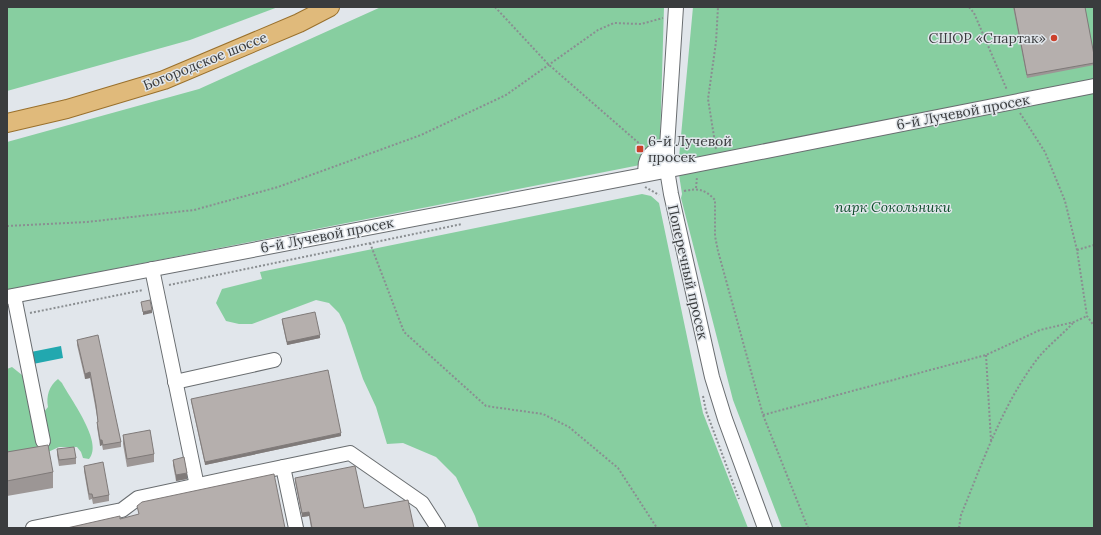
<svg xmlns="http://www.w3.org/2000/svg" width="1101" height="535" viewBox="0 0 1101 535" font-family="Lora,serif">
<rect width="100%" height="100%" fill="#e1e6eb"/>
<g fill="#87cea0">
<path d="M7,7H278L190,40L7,91Z"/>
<path d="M381,7H664L660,143L640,165L7,290V142L199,89Z"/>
<path d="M693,7H1094V528H782L733,400L681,198L682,194L678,168Z"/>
<path d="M642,194L651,196L659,203L703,413L748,528H479L475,516L456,477L436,457L403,443L387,444L376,407L363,379L345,325L339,313L329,303L316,300L252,324H239L226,321L216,303L222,289L262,279L260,272Z"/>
<path d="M12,367L22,375L40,417L48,407C46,396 49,386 58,379L62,383C71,400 104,443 89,459L83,458L81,452L77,447H59L48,452L7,459V369Z"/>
</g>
<path fill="#22a8af" d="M61,346L63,358L33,364L31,352Z"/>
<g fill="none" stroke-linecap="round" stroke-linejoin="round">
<g stroke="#696d70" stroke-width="16">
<g id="minor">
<path d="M676,7L667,147V170L671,194L712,377L725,419L765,528"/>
<path d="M646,174C643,159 651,149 667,147"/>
<path d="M152,269L197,486"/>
<path d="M14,296L43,441"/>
<path d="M7,297L675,169L1094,86"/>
<path d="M175,382L274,360"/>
<path d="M283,467L350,453L422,503L438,528"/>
<path d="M33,528L122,510L138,498L283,467L296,528"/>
</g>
</g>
<g stroke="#99702c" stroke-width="20">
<path id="major" d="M7,123L67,109L164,80L299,23L330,7"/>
</g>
<g stroke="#8a8e91" stroke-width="2" stroke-dasharray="2 2" stroke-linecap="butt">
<path d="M495,7L548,64L641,145"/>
<path d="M969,7L974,13L1007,90"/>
<path d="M1020,113L1045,152L1065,201L1077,250L1087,316L1094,326"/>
<path d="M716,149L708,99L716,42L718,7"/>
<path d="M645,187L659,195"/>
<path d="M696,188L697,177"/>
<path d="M684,191C698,188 705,189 715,200V236L718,251L763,415L808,528"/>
<path d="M7,226L87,222L194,210L278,187L421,135L506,95L598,30L614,23L641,24L663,18"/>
<path d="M370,243L404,332L486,406L543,414L569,427L618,468L657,528"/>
<path d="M1077,250L1094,245"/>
<path d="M169,285L462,224"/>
<path d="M30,313L143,290"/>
<path d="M986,355L991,441"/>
<path d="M703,396L706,411L739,499"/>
<path d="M763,415L986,355L1040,330L1074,322L1087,316"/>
<path d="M959,528L961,515C982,464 1001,408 1035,362C1045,348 1061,336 1073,323"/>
</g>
<use href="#minor" stroke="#fff" stroke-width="14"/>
<use href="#major" stroke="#e0ba7b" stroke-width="18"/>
</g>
<g fill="#9c9695">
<path d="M1013,7H1085L1094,55V65L1027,78Z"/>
<path d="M282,319L320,338L287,345L282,322Z"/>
<path d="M77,340L121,442V447L103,450L102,445L100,446L97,427V422H98L90,378L85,379L77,345Z"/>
<path d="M191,399L341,436L205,465L191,401Z"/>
<path d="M123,435L154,454V462L127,467L123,444Z"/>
<path d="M57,449L76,458V464L59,466L57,455Z"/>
<path d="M7,452L53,472V488L7,496Z"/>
<path d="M173,460L187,479L176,481L173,465Z"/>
<path d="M84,466L109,495V501L93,504L92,499L89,500L84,471Z"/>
<path d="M295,478L364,508L414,528H311L309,516L302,517L295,482Z"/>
</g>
<g fill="#7f7a79">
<path d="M152,310V313L143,315V312Z"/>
<path d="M320,335V338L287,345V342Z"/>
<path d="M90,372V378L85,379V374Z"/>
<path d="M341,433V436L205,465V462Z"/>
<path d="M100,440H102V445L100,446Z"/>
<path d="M187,473V479L176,481V475Z"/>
<path d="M309,512V516L302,517V513Z"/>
</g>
<g fill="#b5afad" stroke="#7f7a79">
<path d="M1014,7H1085L1094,55V63L1027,75Z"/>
<path d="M150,300L152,310L143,312L141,302Z"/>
<path d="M315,312L320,335L287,342L282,319Z"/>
<path d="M98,335L121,442L103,445L102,440H100L97,422H98L96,405L90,372L85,374L77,340Z"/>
<path d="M328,370L341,433L205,462L191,399Z"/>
<path d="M150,430L154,454L127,459L123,435Z"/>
<path d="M48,445L53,472L7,481V452Z"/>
<path d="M74,447L76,458L59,460L57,449Z"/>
<path d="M184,457L187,473L176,475L173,460Z"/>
<path d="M103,462L109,495L93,498L92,494H89L84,466Z"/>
<path d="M355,466L364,508L408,500L414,528H312L309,512L302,513L295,478Z"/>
<path d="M274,474L285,528H67L120,516V519L139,514L137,506L142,502Z"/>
</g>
<g fill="#cc402b" stroke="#e1e6eb" stroke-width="1.5">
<circle cx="1054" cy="38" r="4"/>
<rect x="636" y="145" width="8" height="8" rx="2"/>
</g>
<g text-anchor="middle" stroke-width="3" stroke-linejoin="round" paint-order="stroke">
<g font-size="14" fill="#3a3c3e" stroke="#e1e6eb" text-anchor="end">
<text x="1046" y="43">СШОР «Спартак»</text>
<text x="648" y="146" text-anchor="start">6-й Лучевой<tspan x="648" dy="16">просек</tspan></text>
</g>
<g font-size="14" fill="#3a3c3e" stroke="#e1e6eb">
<text transform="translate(205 61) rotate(-22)" y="5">Богородское шоссе</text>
<text transform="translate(963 112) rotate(-11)" y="5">6-й Лучевой просек</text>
<text transform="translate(327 235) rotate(-11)" y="5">6-й Лучевой просек</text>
<text transform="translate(688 272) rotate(77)" y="5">Поперечный просек</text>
</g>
<g font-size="14" font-style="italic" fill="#0d4b2a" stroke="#e1e6eb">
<text x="893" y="212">парк Сокольники</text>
</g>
</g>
<rect width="1101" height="535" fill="none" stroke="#3a3c3e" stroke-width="16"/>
</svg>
